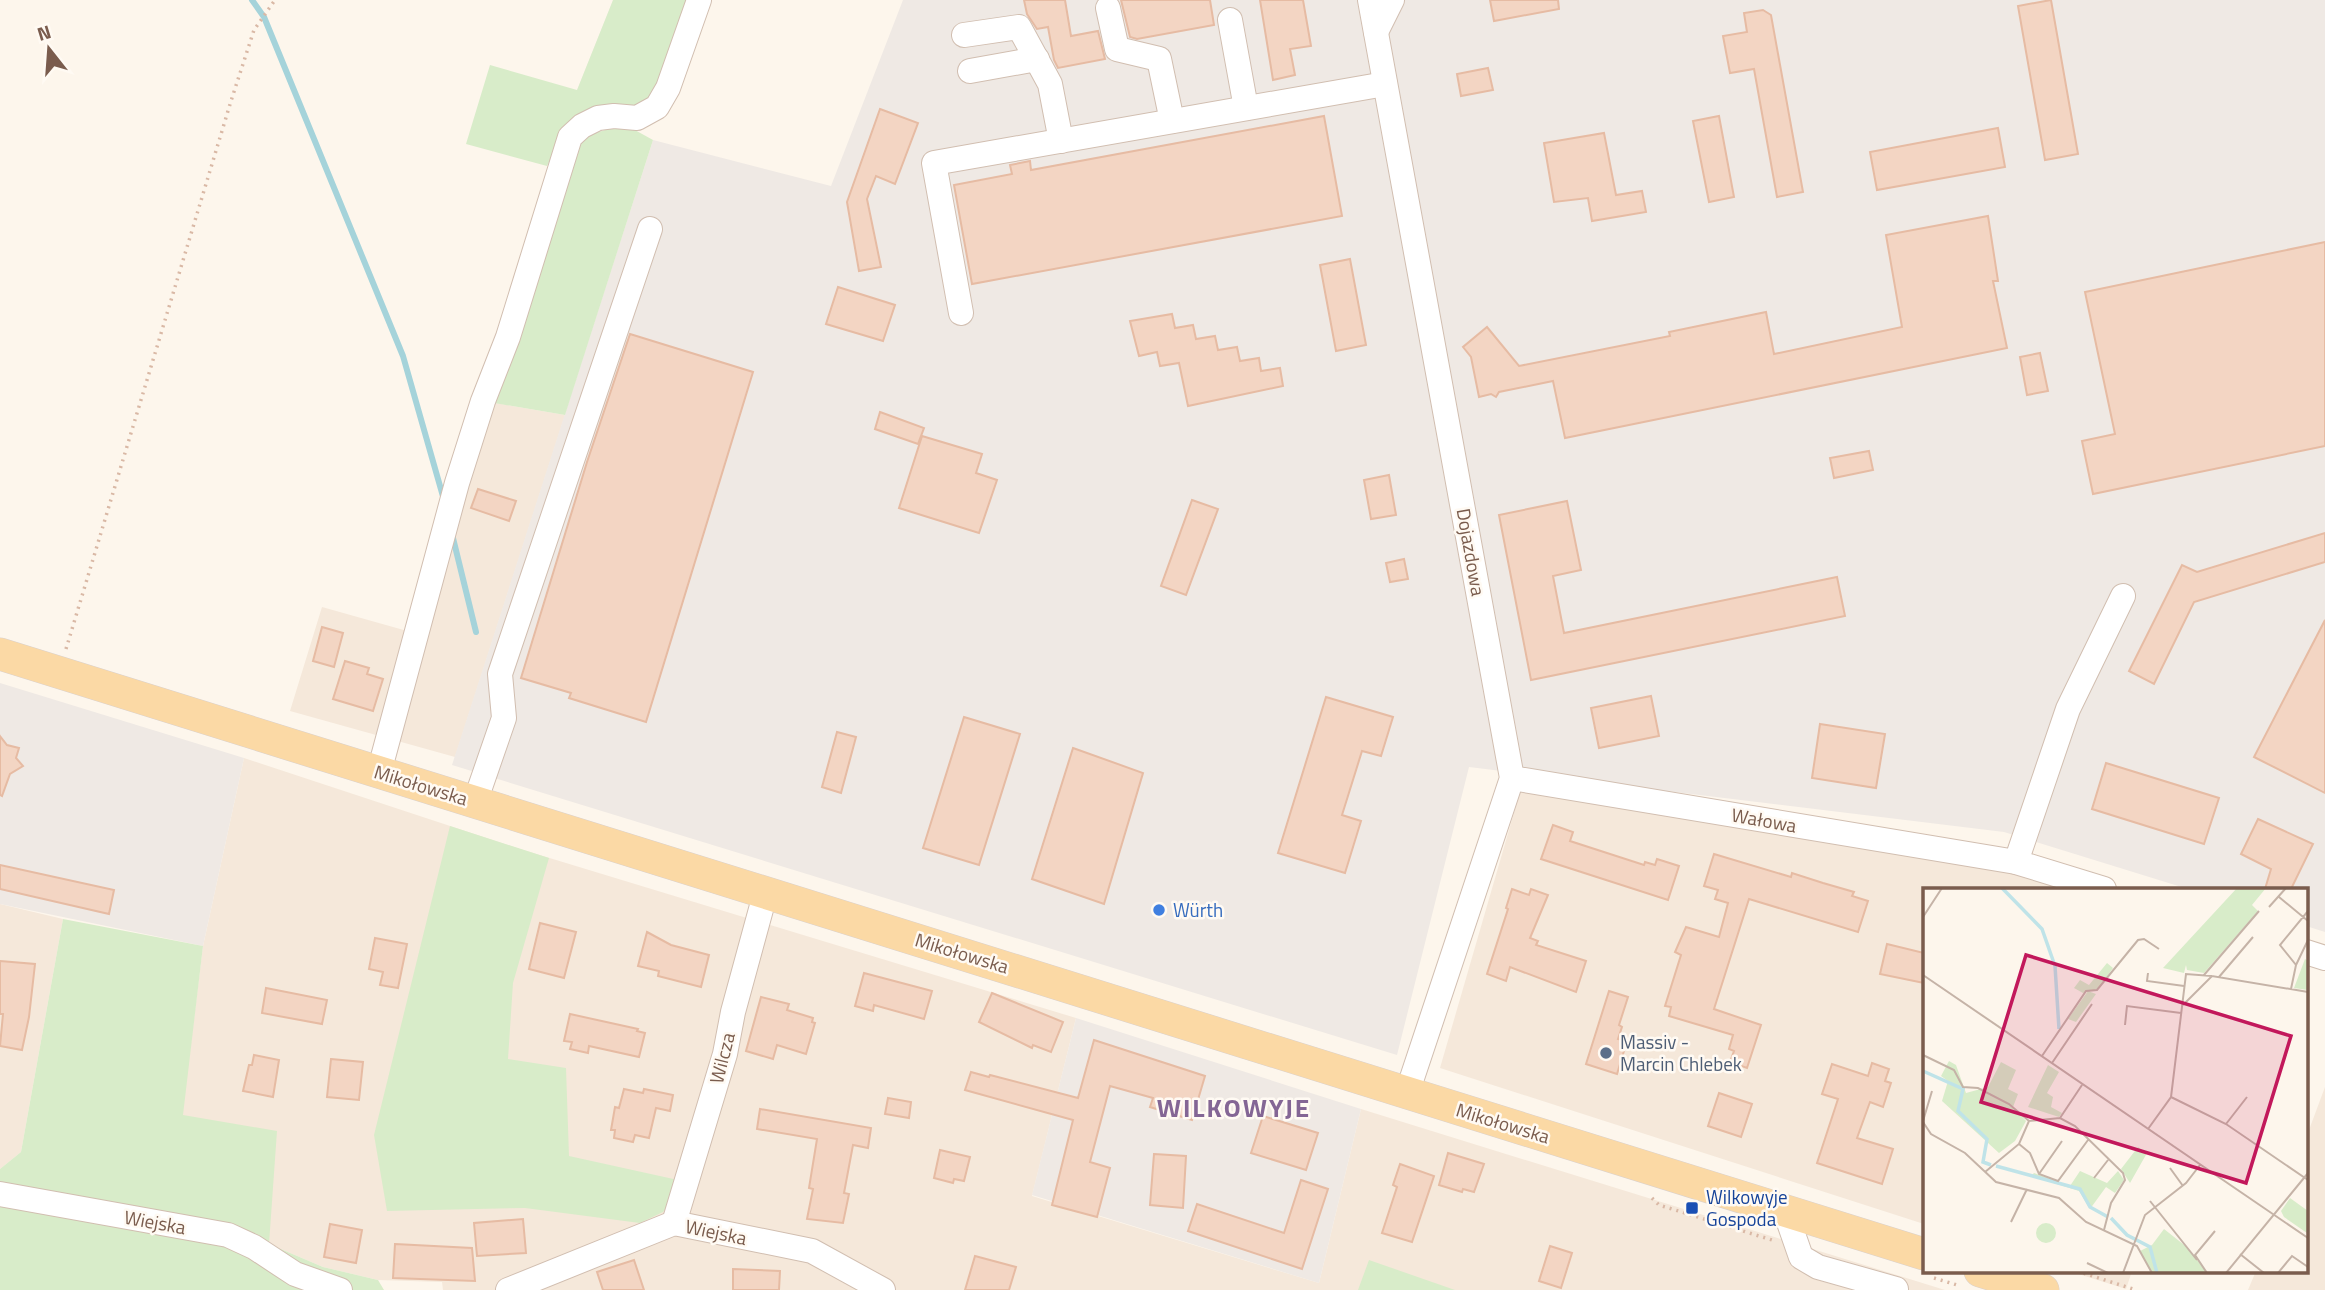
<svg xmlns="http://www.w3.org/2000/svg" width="2325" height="1290" viewBox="0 0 2325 1290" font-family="'Titillium Web',sans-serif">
<rect width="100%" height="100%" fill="#fdf6ec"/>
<g fill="#f5e8da">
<path d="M489,402L565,415L455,757L290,711L322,607L425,636Z"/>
<path d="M244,758L520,849L1076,1018L1032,1196L1319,1283L1361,1109L1945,1290H443L442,1282L378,1280L323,1267L269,1244L182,1115L203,946Z"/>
<path d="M1520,792L2034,870L2087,889H1924V1224L1440,1068Z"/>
<path d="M0,904L63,919L21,1152L0,1169Z"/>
<path d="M2325,1087V1290H2248L2256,1271H2306V1138Z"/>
<path d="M2069,1271H2132L2126,1289Z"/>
</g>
<g fill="#efe9e4">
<path d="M903,0H2325V932L2306,926V889H2188L2004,832L1469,767L1397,1055L452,765L653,140L831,186Z"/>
<path d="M0,683L244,758L203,946L0,904Z"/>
<path d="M1076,1018L1361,1109L1319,1283L1032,1195Z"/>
</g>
<g fill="#d8ecc9">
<path d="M613,0H691L658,92L635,109L563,134L547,166L466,144L490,65L577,90Z"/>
<path d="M624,124L653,140L565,415L494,403L547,252L583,137Z"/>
<path d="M450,826L549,858L513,983L508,1059L566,1068L569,1156L678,1180L671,1202L663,1212L640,1223L525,1208L387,1211L374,1135Z"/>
<path d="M63,919L203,946L183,1115L277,1131L269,1244L323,1267L378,1280L384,1290H0V1169L21,1152Z"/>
<path d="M1369,1260L1455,1290H1358Z"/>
</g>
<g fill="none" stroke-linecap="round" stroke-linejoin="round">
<g stroke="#a5d3da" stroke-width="6">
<path d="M252,0L264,17L403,356L444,500"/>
<path d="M452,534L476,632"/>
</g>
</g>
<g fill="#f3d5c3" stroke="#e6bba3" stroke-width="2">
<path d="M1024,0H1065L1071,36L1098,31L1105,59L1058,68L1054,60L1048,27L1037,29L1027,14Z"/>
<path d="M1121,0H1210L1214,25L1137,39L1130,37Z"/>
<path d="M1260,0H1303L1311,46L1290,49L1295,75L1273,80Z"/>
<path d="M1490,0H1558L1559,9L1494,21Z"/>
<path d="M2051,0L2078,154L2045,160L2018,6Z"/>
<path d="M1763,10L1771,15L1803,192L1777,197L1754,69L1730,73L1723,36L1747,32L1744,13Z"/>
<path d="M1488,68L1493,90L1461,96L1457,74Z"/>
<path d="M880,109L918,123L895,184L876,176L867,199L881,267L859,271L847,202Z"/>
<path d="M1324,116L1342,216L972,284L954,185L1012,174L1010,165L1030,161L1031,170Z"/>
<path d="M1719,116L1734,197L1709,202L1693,121Z"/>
<path d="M1998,128L2005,167L1877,190L1870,152Z"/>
<path d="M1604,133L1616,195L1642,191L1646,212L1592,221L1588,198L1554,202L1544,143Z"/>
<path d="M1988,216L1998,281H1993L2007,348L1565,438L1553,381L1499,392L1496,397L1491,394L1479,397L1471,357L1463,347L1487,327L1519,366L1670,336L1669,332L1766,312L1774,354L1902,327L1886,235Z"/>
<path d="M2325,242V446L2093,494L2082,441L2115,434L2085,292Z"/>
<path d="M1350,259L1366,345L1336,351L1320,265Z"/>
<path d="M838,287L895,305L883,341L826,324Z"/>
<path d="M1172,314L1175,328L1193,325L1196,339L1215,336L1218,350L1237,347L1240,361L1259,358L1261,371L1280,368L1283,386L1188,406L1179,363L1160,366L1157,352L1139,356L1130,321Z"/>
<path d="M630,334L753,372L646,722L569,698L571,693L521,678L587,462Z"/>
<path d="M2040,353L2048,391L2027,395L2020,357Z"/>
<path d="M880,412L924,428L918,444L875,429Z"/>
<path d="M922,436L982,454L976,473L997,480L979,533L899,508Z"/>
<path d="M1869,451L1873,470L1834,478L1830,458Z"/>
<path d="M1389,475L1396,515L1371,519L1364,480Z"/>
<path d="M478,489L516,501L509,521L471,508Z"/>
<path d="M1192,500L1218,509L1186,595L1161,586Z"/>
<path d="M1567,501L1581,570L1553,576L1564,633L1837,577L1845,616L1531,680L1499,515Z"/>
<path d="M2325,533V562L2194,602L2154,684L2129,671L2182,565L2197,572Z"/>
<path d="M1404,559L1408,579L1390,582L1386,563Z"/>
<path d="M2325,620V793L2254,757Z"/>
<path d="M322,627L343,633L334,667L313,661Z"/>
<path d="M345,661L369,668L367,674L383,679L373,711L333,699Z"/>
<path d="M1651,696L1659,736L1599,748L1591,708Z"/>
<path d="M1326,697L1393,717L1381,756L1362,751L1342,815L1361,821L1345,873L1278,853Z"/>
<path d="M964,717L1020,734L979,865L923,848Z"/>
<path d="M1820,724L1885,734L1876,788L1812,778Z"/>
<path d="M837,732L856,737L841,793L822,787Z"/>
<path d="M0,736L7,745L19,748L16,758L23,766L10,774L2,796L0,795Z"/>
<path d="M1073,748L1143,773L1104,904L1032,879Z"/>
<path d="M2106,763L2219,798L2204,844L2092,809Z"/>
<path d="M2258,819L2313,844L2291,889H2265L2271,869L2241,854Z"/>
<path d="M1553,825L1573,832L1570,841L1644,865L1645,862L1655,865L1657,859L1679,866L1668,900L1541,859Z"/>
<path d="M1714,854L1791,877L1792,873L1823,883L1854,892L1852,896L1868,901L1858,932L1749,899L1714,1009L1761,1025L1747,1068L1730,1062L1734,1051L1729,1049L1733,1035L1669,1016L1671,1007L1665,1006L1681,955L1675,952L1686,927L1719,937L1728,903L1715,899L1718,890L1704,886Z"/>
<path d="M0,865L114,890L109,914L0,889Z"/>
<path d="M1512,889L1529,895L1531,889L1548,895L1530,938L1538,941L1536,945L1586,961L1576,992L1510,967L1506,981L1487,974L1508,909L1506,908Z"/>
<path d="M540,923L576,932L564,978L529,969Z"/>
<path d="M647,932L671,945L709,955L701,987L658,976L659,971L638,966Z"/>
<path d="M375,938L407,944L398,988L380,985L383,972L369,969Z"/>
<path d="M1887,944L1924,953V983L1880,974Z"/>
<path d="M0,961L35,964L29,1017L22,1050L0,1046L3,1014H0Z"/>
<path d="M864,973L932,991L924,1019L874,1005L873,1011L855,1006Z"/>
<path d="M266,988L327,1000L322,1024L262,1013Z"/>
<path d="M1609,991L1628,997L1619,1025L1622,1027L1618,1039L1627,1041L1617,1074L1586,1064Z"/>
<path d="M992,993L1063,1022L1051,1052L1033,1045L1032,1048L979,1022Z"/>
<path d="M761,997L789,1004L787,1010L813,1018L812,1022L815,1023L806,1054L777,1045L773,1059L746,1051Z"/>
<path d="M570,1014L638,1029L637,1031L645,1033L639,1057L589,1046L588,1053L570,1049L572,1042L564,1041Z"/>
<path d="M1094,1040L1205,1076L1192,1120L1150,1107L1153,1098L1110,1086L1090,1162L1110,1168L1097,1217L1052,1205L1073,1120L965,1090L971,1072L989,1077L990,1075L1078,1098Z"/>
<path d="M254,1055L279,1060L273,1097L243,1091L249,1065H252Z"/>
<path d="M331,1059L363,1062L359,1100L327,1097Z"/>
<path d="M1872,1063L1889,1069L1885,1081L1891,1083L1883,1107L1870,1102L1857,1138L1893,1149L1882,1184L1817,1163L1838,1099L1822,1094L1832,1064L1868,1076Z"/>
<path d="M624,1089L643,1093L644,1089L673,1095L670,1111L656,1108L649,1138L635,1135L633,1142L614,1138L615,1130H611L615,1107L619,1108Z"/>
<path d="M1719,1093L1752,1104L1741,1137L1708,1126Z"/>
<path d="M888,1098L911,1102L909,1118L885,1114Z"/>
<path d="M760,1109L871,1128L868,1148L853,1145L844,1193L849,1194L843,1223L807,1219L813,1189L809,1188L817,1139L757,1129Z"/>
<path d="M1263,1116L1318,1133L1306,1170L1251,1153Z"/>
<path d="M940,1150L970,1157L964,1181L954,1179L953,1183L934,1178Z"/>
<path d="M1448,1153L1484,1164L1474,1192L1463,1189L1462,1192L1439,1185Z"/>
<path d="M1154,1154L1186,1156L1183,1208L1150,1205Z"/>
<path d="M1400,1164L1434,1176L1412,1242L1382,1233L1397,1187L1393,1185Z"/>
<path d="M1301,1180L1328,1189L1302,1269L1188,1231L1197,1204L1284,1233Z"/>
<path d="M523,1219L526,1253L477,1256L474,1223Z"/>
<path d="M330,1224L362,1230L356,1263L324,1257Z"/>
<path d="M395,1244L472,1248L475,1281L393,1278Z"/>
<path d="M1550,1246L1572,1253L1561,1288L1539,1281Z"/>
<path d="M975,1256L1016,1267L1009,1290H965Z"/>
<path d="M634,1260L644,1290H603L597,1272Z"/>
<path d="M733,1269L780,1271L779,1290H733Z"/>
</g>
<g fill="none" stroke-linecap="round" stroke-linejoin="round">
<g stroke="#d1beb0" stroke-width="26">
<g id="minor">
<path d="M1370,0L1512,778L1407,1093"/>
<path d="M1108,8L1117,49L1159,59L1172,121"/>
<path d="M1230,20L1246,108"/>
<path d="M1376,32L1392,0"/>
<path d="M964,35L1019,27L1050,84L1061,141"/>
<path d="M970,71L1037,59"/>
<path d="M961,313L934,163L1385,84"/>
<path d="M379,772L457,483L483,401L508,337L570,137L582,126L598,118L614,116L637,118L657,107L668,88L699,0"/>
<path d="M1512,778L2016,862L2104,889"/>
<path d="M475,802L504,718L500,674L650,229"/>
<path d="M2016,862L2068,709L2123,596"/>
<path d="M2306,952L2325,958"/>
<path d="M0,1194L228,1235L254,1247L295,1274L340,1290"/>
<path d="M1785,1211L1801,1257L1818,1267L1896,1289"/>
<path d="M674,1223L725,1054L733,1012L766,891"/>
<path d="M508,1290L674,1223L812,1251L883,1290"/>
</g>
</g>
<g stroke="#dad1cd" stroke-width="33">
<g id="major">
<path d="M0,654L1924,1254"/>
<path d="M1980,1271L2043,1290"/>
</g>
</g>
<g stroke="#d9b8a5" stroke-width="3.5" stroke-dasharray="2 5" stroke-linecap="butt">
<path d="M66,649L231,101L254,30L275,0"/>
<path d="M1652,1198L1659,1205L1772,1240"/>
<path d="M2077,1271L2136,1290"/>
<path d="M1934,1278L1957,1285"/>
</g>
<use href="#minor" stroke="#fff" stroke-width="24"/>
<use href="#major" stroke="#fbd9a5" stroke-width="32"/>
</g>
<circle fill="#3f7fe0" stroke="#fffaf3" stroke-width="2.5" cx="1159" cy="910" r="7"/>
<circle fill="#5c6f8a" stroke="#fffaf3" stroke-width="2.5" cx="1606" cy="1053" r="7"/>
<rect fill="#1a4fb4" stroke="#fffaf3" stroke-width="2.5" x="1685" y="1201" width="14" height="14" rx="3.5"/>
<g text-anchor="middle" stroke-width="5" stroke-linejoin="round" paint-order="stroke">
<g font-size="19" fill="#7a5c4d" stroke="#fffaf3">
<text transform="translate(1471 552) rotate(80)" y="7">Dojazdowa</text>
<text transform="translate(421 785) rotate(17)" y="7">Mikołowska</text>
<text transform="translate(1764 820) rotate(10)" y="7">Wałowa</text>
<text transform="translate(962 953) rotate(17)" y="7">Mikołowska</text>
<text transform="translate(722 1058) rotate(-76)" y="7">Wilcza</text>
<text transform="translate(1503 1123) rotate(17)" y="7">Mikołowska</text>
<text transform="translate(155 1222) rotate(10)" y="7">Wiejska</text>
<text transform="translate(716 1232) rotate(12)" y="7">Wiejska</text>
</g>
<g font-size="19" fill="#366cbe" stroke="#fffaf3" text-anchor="start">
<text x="1173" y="917">Würth</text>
</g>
<g font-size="19" fill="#4e5e75" stroke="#fffaf3" text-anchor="start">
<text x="1620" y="1049">Massiv -<tspan x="1620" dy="22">Marcin Chlebek</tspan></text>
</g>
<g font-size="19" fill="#164399" stroke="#fffaf3" text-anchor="start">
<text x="1706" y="1204">Wilkowyje<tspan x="1706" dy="22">Gospoda</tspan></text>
</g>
<g font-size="26" font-weight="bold" letter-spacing="2" fill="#846695" stroke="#fffaf3">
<text x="1234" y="1117">WILKOWYJE</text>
</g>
</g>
<g transform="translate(1923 888)">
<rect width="385" height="385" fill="#fdf6ec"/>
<path d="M314,0H343L329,17L335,23L281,85L264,82L263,77L261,85L240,80ZM382,71L385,73V102L371,100ZM184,75L190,80L175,101L160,105L151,100L157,92L166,97ZM165,103L173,106L153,134L145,131ZM26,173L33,177L43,205L65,199L78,174L93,182L85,201L95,206L90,219L103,233L92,253L76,265L19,213L25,193L18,188ZM125,177L136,184L124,205L130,209L128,219L139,225L136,229L105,219ZM215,259L224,265L207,295L198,281ZM157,283L184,295L195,283L201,292L192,305L183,299L167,321L156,303L108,288L111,285L147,298ZM367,310L385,323L384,345L361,329L358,323ZM113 345a10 10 0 1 1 20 0a10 10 0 1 1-20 0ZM241,341L265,360L284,385H228L217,363L229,357Z" fill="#d8ecc9"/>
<path fill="none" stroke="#bfe3e8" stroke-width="3.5" d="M79,0L119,41L132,78L136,141M0,183L40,201L35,223L64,251L60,274L68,277M73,278L157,301L167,319L185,329M188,330L204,347L227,359L234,385"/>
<path fill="none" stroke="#c5b3a7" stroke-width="2" d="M356,9L385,33M346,19L363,0M0,29L19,0M373,77L385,52M225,85L224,93L261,98M0,87L385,350M281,87L336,23M296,89L330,49M368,101L373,77L357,57L385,23M260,117L289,88L385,104M202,137L204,118L258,125M0,167L31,182L40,199L55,200L86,216L106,233L137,230L152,238L200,285L202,292L188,315L181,342M119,168L163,103L174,102L215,52L221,51L236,61M129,175L169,116M248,209L303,236L385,292M137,230L159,197M0,233L9,203M0,234L8,246L42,265L73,294L136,310L163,334L214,358L229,385M303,236L324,209M225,241L248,209L263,86L289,88M96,256L107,265L116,286L135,293L165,252M247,280L260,298M62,284L96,256L106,233M116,286L139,253M171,290L185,272M227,313L274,372M88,334L104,301M317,366L341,385M164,375L185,385M200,385L222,327L263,295L277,277M284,385L272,367L292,343M303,385L385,285M355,385L369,368L385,379"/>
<path fill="#c2185b" fill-opacity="0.15" stroke="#c2185b" stroke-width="3.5" d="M103,67L368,148L323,295L58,214Z"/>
<rect width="385" height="385" fill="none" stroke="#7a5c4d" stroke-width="3.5"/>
</g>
<g transform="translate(49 49) rotate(343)" stroke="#fffaf3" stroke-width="5" paint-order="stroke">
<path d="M0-5L12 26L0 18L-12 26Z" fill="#7a5c4d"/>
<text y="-10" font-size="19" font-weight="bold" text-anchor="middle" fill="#7a5c4d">N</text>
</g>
</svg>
